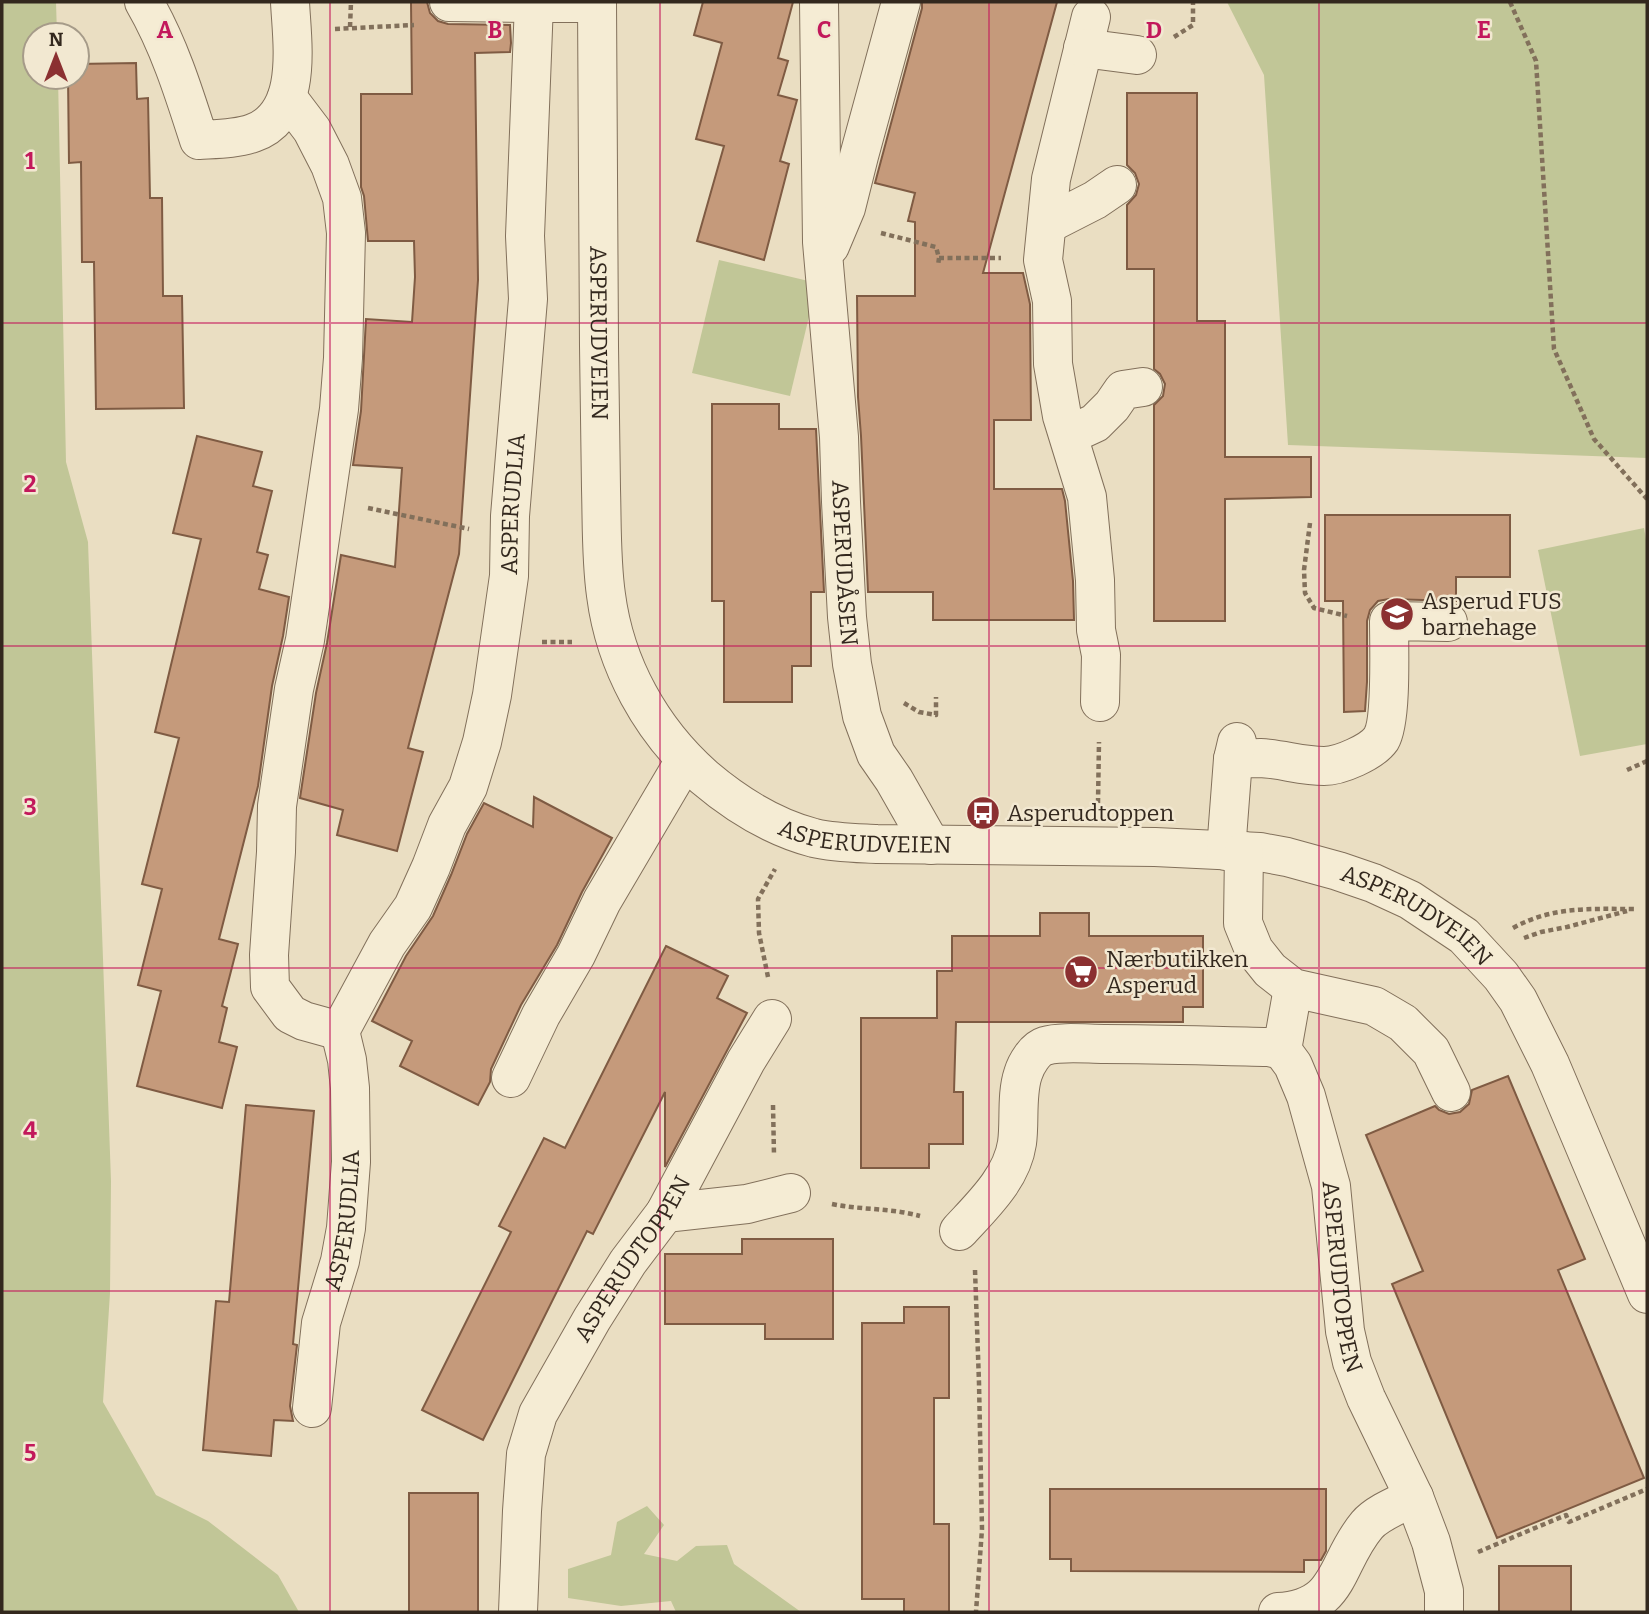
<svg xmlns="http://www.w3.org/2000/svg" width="1649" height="1614" viewBox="0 0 1649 1614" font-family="Bitter,serif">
<rect width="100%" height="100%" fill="#eadec2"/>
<g fill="#c1c697">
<path d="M2,2H56L57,35H35V77H58L66,462L88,542L111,1181L110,1293L103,1402L156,1495L208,1521L278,1575L299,1612H2Z"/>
<path d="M1227,2H1647V458L1288,445L1264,75Z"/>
<path d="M719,260L817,283L790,396L692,373Z"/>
<path d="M1644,528L1647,545V744L1580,756L1538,550Z"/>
<path d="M647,1506L664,1525L644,1554L677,1561L696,1546L727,1545L734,1564L801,1612H676L671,1601L621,1606L568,1598V1569L611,1555L617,1522Z"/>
</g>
<g fill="#c59a7b" stroke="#7f5b43" stroke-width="2">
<path d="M411,2H427L430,13L438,21L448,24L510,25L511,43L510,52L475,53L478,280L459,554L408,748L423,752L397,851L337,835L343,810L300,798L316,693L327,643L341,555L395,567L402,468L353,465L361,411L366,319L412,322L415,277L414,241H368L364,196L361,187V94H412Z"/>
<path d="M703,2H793L778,58L788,61L778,95L797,100L780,161L789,164L764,260L697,241L724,146L696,139L722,43L694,35Z"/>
<path d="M922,2H1057L983,273H1023L1030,304L1031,420H994V489H1062L1065,501L1073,581L1074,620H933V592H868L861,436L858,397L857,296H915V222L908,221L915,193L875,183L922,8Z"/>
<path d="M136,63L137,99L148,98L150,198H162L163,296H182L184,408L96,409L94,262H82L81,162L69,163L68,77H77V64Z"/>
<path d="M1127,93H1197V321H1225V457H1311V497L1225,499V621H1154V405L1163,396L1165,384L1160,374L1154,369V269H1127V205L1136,195L1139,184L1135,173L1127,165Z"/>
<path d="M712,404H779V429H816L824,592H811V666H792V702H724V601H712Z"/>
<path d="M197,436L262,452L253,486L272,491L257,552L268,555L259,589L289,597L283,636L272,686L258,786L219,939L238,944L222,1006L227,1008L219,1042L237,1047L222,1108L137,1086L161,991L138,985L162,889L142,884L179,738L155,732L201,539L173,533Z"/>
<path d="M1325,515H1510V577H1456V601L1389,599L1378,601L1370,610L1367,621V682L1365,711L1344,712L1343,601H1325Z"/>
<path d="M534,797L612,838L582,892L557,945L521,1005L491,1069L490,1082L478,1105L400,1066L412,1041L372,1021L406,956L433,916L451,875L467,834L484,803L533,827Z"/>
<path d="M1040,913H1089V936H1203V1007H1183V1022H956L954,1092H963V1144H929V1168H861V1018H937V971H952V936H1040Z"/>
<path d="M666,946L728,976L717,998L747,1013L665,1167V1092L593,1234L587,1231L483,1440L422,1410L511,1232L499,1226L544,1138L565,1148Z"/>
<path d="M1508,1076L1585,1259L1558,1270L1644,1478L1497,1538L1392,1284L1423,1271L1366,1135L1435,1106L1439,1110L1449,1114L1460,1112L1469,1104L1472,1090Z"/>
<path d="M246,1105L314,1111L293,1344L297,1345L290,1406L293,1421L274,1420L271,1456L203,1450L216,1301L229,1302Z"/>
<path d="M742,1239H833V1339H765V1324H665V1254H742Z"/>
<path d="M904,1307H949V1398H934V1524H949V1612H904V1599H862V1323H904Z"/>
<path d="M1050,1489H1326V1551L1321,1560H1304V1572L1071,1571V1559H1050Z"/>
<rect x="409" y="1493" width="69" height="119"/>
<rect x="1499" y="1566" width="72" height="46"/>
</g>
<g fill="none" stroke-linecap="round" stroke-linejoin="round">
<g stroke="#82705b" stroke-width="40">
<g id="minor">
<path d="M144,2C169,45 184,93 199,140C216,139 237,139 253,133C304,115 292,43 290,2"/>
<path d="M449,2L534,3"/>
<path id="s1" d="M597,2C597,116 598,231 599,346C600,394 600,441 601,489C602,524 601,560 606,595C615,665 651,730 704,777C737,805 772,827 814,838C835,843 857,843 877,844L1155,847L1260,852L1287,857L1338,871L1373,883L1410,900L1464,936L1501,976L1518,1000L1550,1064L1647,1294"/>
<path id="s2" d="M819,2L822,242L839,437L841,502L847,617L852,664L862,716L876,754L894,780L931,845"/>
<path d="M1091,17L1051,179L1043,260L1052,301L1053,364L1062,416L1087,497L1095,580L1096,630L1101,655L1100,702"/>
<path d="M1083,48L1137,55"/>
<path id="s3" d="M287,97L312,130L330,165L342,198L346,233L343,358L339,409L305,640L294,689L277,806L276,852L269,955L270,987L290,1014L304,1021L340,1031L387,944L413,907L431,867L447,825L468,787L482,742L492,695L509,576L510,516L528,299L525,236L534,3H597"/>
<path d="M1048,224L1095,200L1117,185"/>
<path d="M830,246L846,208L859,156L901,2"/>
<path d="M1069,435L1095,423L1112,406L1123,390L1143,387"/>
<path d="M1233,759C1242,759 1251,758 1260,758C1281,759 1303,766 1324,766C1340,766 1372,752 1381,739C1392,721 1389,645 1389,621L1448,622"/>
<path d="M1226,851L1233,759L1237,742"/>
<path d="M1244,851L1243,923L1254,950L1270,970L1293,988L1374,1006L1403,1023L1431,1051L1451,1092"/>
<path d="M1282,1050L1293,988"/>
<path d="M511,1078L541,1015L576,955L602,901L685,760"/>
<path d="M665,1213L747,1204L791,1193"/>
<path id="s4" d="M959,1231C982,1206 1012,1178 1017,1143C1020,1122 1016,1095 1023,1074C1026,1064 1035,1049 1045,1046C1061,1041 1087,1044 1104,1044C1159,1044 1214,1046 1269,1047L1282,1050L1293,1065L1306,1096L1331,1186L1345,1331L1352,1362L1366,1398L1414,1497L1431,1542L1444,1591V1612"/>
<path id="s5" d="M312,1408L321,1323L340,1261L346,1228L351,1162L350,1088L347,1060L340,1031"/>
<path id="s6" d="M518,1612L522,1511L526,1454L538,1414L592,1319L628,1262L665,1213L746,1061L772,1019"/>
<path d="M1278,1612C1342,1608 1334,1564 1367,1525C1377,1513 1400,1504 1414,1497"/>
</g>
</g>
<g stroke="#82705b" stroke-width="4.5" stroke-dasharray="5 3.5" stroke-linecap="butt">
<path d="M1510,2L1536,61L1554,349L1594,439L1647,499"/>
<path d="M350,27L351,2"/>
<path d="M335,29L414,25"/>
<path d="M1174,37L1193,25V2"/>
<path d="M881,233L936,247L939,258L938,266"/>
<path d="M939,258H1001"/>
<path d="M368,508L469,529"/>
<path d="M1310,523L1304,570L1305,593L1314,608L1347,616"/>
<path d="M542,642H572"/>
<path d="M904,703L919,712L936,715V697"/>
<path d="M1627,770L1647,761"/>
<path d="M1098,803L1099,742"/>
<path d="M1513,928C1553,906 1590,909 1635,909"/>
<path d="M1524,938L1541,932L1567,927L1627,911"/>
<path d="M768,977L759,933L758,899L775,869"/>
<path d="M773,1105L774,1155"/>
<path d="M832,1204C861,1210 891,1208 920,1216"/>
<path d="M975,1270L979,1383L982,1529L976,1612"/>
<path d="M1478,1552L1566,1515L1569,1522L1647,1489"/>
</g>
<use href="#minor" stroke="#f5ecd4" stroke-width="38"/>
</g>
<path fill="none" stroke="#c2185b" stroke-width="2" stroke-opacity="0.55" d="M330,2V1612M660,2V1612M989,2V1612M1319,2V1612M2,323H1647M2,646H1647M2,968H1647M2,1291H1647"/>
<defs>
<g id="school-disc" transform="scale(1.75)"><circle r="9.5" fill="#8b3031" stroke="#f2e8d1"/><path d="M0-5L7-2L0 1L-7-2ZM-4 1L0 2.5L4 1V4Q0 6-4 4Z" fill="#fff"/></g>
<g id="bus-disc" transform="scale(1.75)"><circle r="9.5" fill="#8b3031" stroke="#f2e8d1"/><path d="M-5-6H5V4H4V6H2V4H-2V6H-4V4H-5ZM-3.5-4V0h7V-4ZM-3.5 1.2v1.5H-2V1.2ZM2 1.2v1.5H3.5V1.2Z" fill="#fff"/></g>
<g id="supermarket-disc" transform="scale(1.75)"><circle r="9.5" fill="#8b3031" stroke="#f2e8d1"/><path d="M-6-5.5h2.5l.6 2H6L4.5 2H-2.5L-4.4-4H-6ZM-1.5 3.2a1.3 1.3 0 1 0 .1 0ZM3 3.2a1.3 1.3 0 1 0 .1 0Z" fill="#fff"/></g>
</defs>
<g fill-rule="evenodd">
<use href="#school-disc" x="1397" y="614"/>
<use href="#bus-disc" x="983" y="813"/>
<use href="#supermarket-disc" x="1081" y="972"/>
</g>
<g text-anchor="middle" stroke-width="5" stroke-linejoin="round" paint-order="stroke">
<g font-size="23" fill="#33281e" stroke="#f2e8d1">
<text dy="8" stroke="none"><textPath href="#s1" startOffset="331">ASPERUDVEIEN</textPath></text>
<text dy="8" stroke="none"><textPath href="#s3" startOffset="1561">ASPERUDLIA</textPath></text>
<text dy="8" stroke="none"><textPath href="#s2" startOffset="562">ASPERUDÅSEN</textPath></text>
<text dy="8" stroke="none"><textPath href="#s1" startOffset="982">ASPERUDVEIEN</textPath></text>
<text dy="8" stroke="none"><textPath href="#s1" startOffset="1549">ASPERUDVEIEN</textPath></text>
<text dy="8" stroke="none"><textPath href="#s5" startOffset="191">ASPERUDLIA</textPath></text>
<text dy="8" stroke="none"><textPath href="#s6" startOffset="382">ASPERUDTOPPEN</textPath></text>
<text dy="8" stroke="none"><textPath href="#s4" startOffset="688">ASPERUDTOPPEN</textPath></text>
</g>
<g font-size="23" fill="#33281e" stroke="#f2e8d1" text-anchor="start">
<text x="1422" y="609">Asperud FUS<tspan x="1422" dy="26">barnehage</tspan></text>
<text x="1007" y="821">Asperudtoppen</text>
<text x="1106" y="967">Nærbutikken<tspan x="1106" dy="26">Asperud</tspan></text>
</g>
</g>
<g font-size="23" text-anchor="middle" font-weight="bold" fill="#c2185b" stroke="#f2e8d1" stroke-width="5" stroke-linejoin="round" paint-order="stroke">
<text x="165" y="38">A</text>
<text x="495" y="38">B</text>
<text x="824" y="38">C</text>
<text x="1154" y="38">D</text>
<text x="1484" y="38">E</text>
<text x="30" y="169">1</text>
<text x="30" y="492">2</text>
<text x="30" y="815">3</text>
<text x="30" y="1138">4</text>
<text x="30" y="1461">5</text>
</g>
<rect width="1649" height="1614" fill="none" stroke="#33281e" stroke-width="7"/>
<g transform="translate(56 56)"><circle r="33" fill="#f2e8d1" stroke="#a69b89" stroke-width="2"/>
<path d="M0-5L12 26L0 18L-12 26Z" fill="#8b3031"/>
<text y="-10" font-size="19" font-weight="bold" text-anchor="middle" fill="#33281e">N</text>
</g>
</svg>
